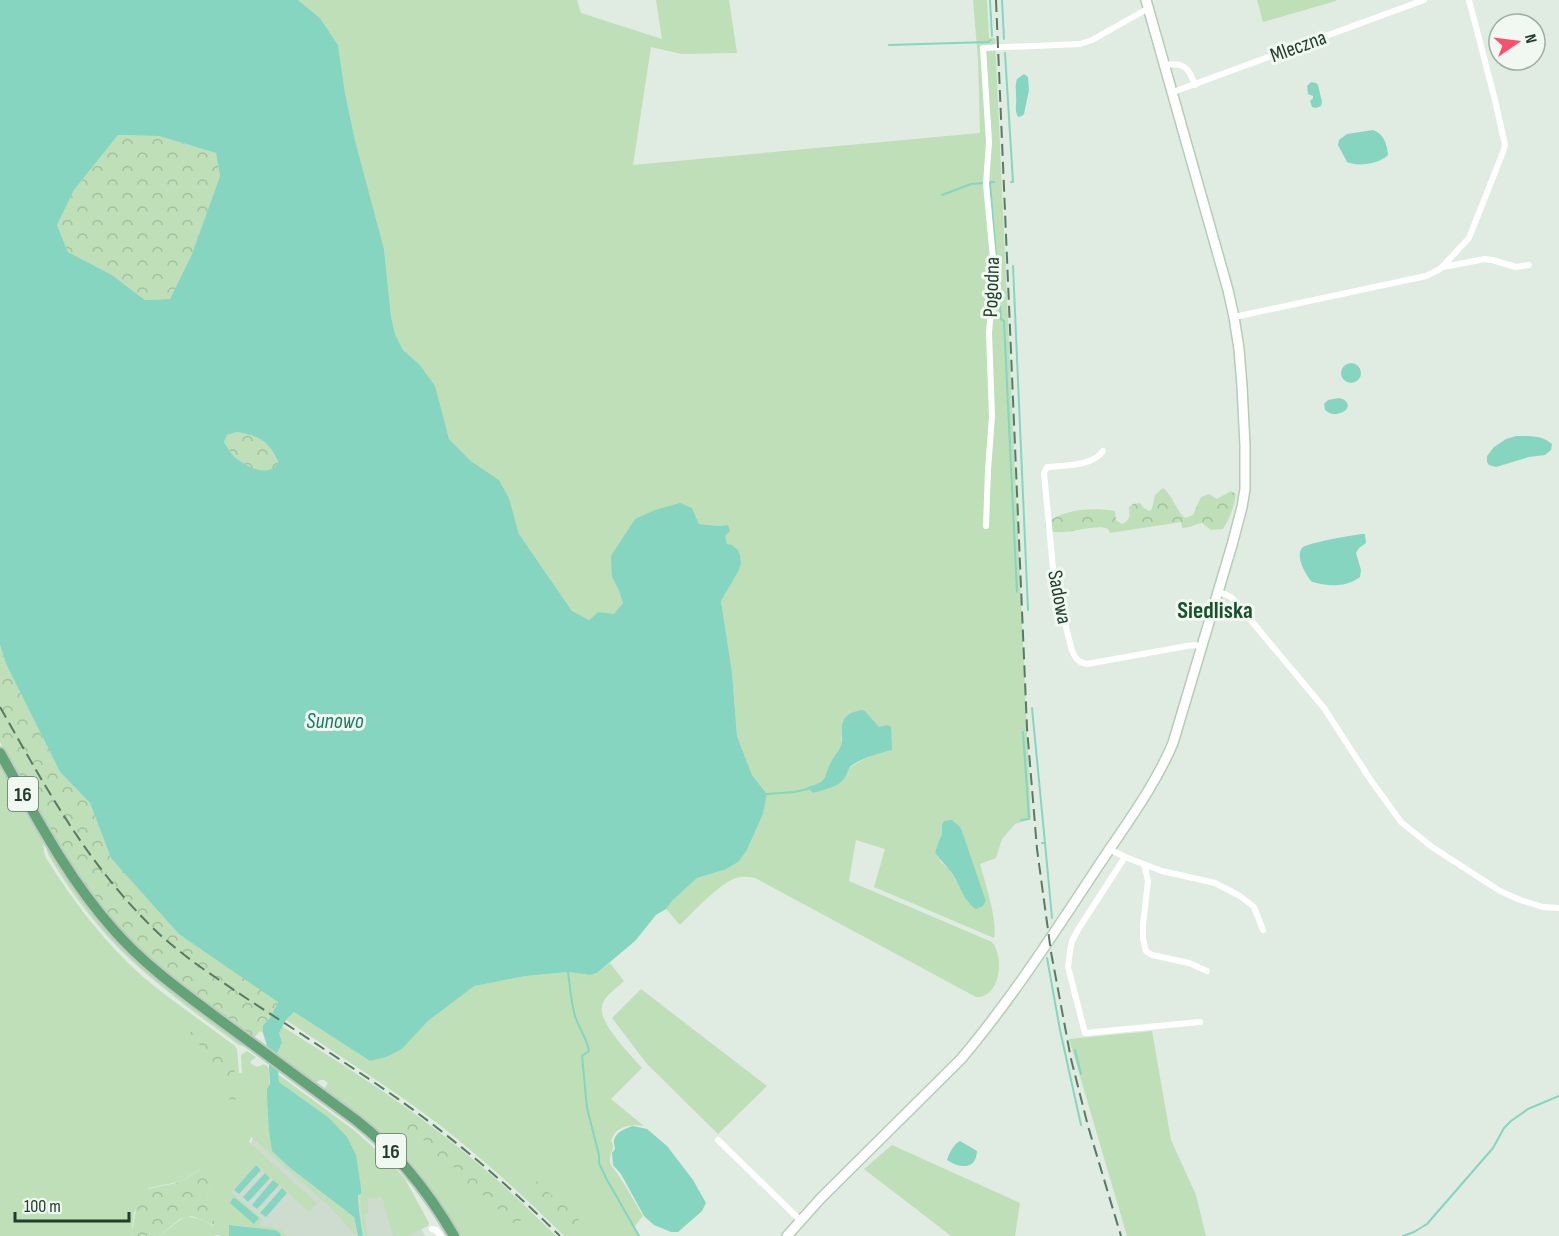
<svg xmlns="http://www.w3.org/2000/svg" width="1559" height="1236" viewBox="0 0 1559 1236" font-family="'Sofia Sans Condensed',sans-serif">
<defs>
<pattern id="forest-crowns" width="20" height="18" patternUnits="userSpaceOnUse" patternTransform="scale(1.5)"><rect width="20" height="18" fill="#bedfb8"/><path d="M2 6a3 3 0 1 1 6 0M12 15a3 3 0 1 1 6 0" fill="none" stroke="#a3c09e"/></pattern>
</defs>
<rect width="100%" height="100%" fill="#e0ece2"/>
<path fill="#cedcd0" d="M253,1136L396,1180L425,1236H223L212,1199L248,1156Z"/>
<g fill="#bedfb8" fill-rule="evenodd">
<path d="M298,0H577L581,13L662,39L656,0H729L737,53L682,54L651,47L633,165L980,133L978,60L973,0H987L989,38H995L1031,819L1015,824L1002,839L996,858L980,864C985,882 998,921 994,938L874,887L885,849L856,840L849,881L992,942C1005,958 1000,998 976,997L755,878C748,877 742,876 736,878C720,883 692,913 680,925L666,909L672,901L697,878L724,870L747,850L763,814L767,794L752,775L737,736L732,672L721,601L739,569L741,563L740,555L738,550L732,545H727L724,536L727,525L719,526L699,524L692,508L612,577L619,591L623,603L614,615L598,612L589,620L572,611L519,534L509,498L499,480L471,461L449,439L444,423L419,364L403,350L395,334L391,316L384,249L355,140L345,93L338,45L320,18ZM865,711L879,727H882L892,750L873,755L862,760L851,767L846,772L813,793L808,787L820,783L824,780L831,763L841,745L843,723ZM961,828L986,901L983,906L969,904L950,870L941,862L935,853L938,843L942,834Z"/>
<path d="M1257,0H1336V1L1263,22Z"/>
<path d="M0,763L43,838L44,853L46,858C73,901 104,942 142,976C172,1001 204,1023 235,1046L237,1049L239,1073H242L241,1055L247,1051L256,1057L250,1062C254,1067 258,1068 264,1064L269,1068L272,1151L289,1167L353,1217L356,1232L355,1234L329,1206L251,1137L249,1142L317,1203L309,1212L256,1164L231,1192L263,1220L259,1225C270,1227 280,1227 287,1236H281L279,1232L274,1230L234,1225L229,1226V1236H220L219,1235L213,1236H159C185,1218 181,1210 214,1225L207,1198L211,1187L201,1169L182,1181L149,1188L134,1213L131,1236H0Z"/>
<path d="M49,846C67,877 86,906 110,933C149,978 201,1012 249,1048L239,1045C203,1019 167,993 134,963C100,932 72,895 49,856L47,851Z"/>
<path d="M610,963L624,981C617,988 604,996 602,1006C598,1023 631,1055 642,1068L611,1099L644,1126C633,1124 617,1125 612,1138C610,1144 613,1141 613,1147C612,1153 608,1158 611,1165C613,1169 617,1172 619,1176C628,1189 635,1203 643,1216L634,1227L639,1236H564C525,1197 484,1160 441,1126C391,1088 338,1055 286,1020L294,1012L370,1061L402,1049L428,1021L473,986L526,976L568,972L590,975L597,973Z"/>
<path d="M641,989L767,1086L718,1134L647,1064L612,1018Z"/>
<path d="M282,1026C335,1060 389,1093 439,1132C481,1164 519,1199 556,1236H460C444,1206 426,1178 402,1154C378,1130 350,1110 324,1089L328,1083L324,1080H320L316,1083L277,1054L282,1042L279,1033Z"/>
<path d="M1152,1031L1171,1140L1196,1195L1206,1236H1127L1069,1039Z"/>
<path d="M279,1075L355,1131L392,1164L405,1179L429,1223L428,1226L407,1236H393L382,1197L368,1199V1213L365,1214L367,1236H365C361,1219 360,1205 361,1188L328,1117L279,1082Z"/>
<path d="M892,1145L1020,1203L1015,1236H951L864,1169Z"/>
</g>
<g fill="url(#forest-crowns)">
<path d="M118,135L159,136L216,153L220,176L192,254L170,299L145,300L112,275L68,252L57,225L74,190Z"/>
<path d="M237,432C259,436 269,441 278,463C269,479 247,468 236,458C231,454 228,448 224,442L227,435Z"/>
<path d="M1163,488C1171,493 1176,510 1185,518L1193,515L1201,497L1209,494L1217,499L1231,491L1236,494C1234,507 1230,518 1223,529L1211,530L1202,523C1194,524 1191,528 1182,528L1181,522L1110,533L1108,529C1098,523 1070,534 1055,532C1054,532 1048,530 1046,529L1045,524C1063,509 1092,507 1115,511L1116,520L1122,524C1130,521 1130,516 1129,507L1133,504L1140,503L1144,508L1149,511L1152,509L1155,495Z"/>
<path d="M0,645L6,664L60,772L90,803L111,858L278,1002L270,1018L263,1025V1033L260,1031L254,1038L153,962L113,921L83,884L56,840L0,742Z"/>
<path d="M201,1031C207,1035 216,1038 221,1043C242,1065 235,1100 233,1126C231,1115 231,1103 228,1093C221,1070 204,1049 188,1032Z"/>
<path d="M408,1114L486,1179L522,1213L524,1217C521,1222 517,1223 511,1223L491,1201L467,1183L454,1167L438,1157L430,1146L420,1137L412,1134L404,1126L401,1120L404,1115Z"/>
<path d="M206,1167L210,1169L212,1177L211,1187L207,1198L215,1225L192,1216L180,1219L159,1236H131L139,1194C153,1185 166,1187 181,1181C190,1178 197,1170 206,1167Z"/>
<path d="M536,1181L561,1204L575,1211L585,1236H573C559,1222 533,1203 532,1182Z"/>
</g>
<g fill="#85d5c0" fill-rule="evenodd">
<path d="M0,0H298L320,18L338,45L345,93L355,140L384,249L391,316L395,334L403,350L419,364L435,386L449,439L471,461L499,480L509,498L519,534L572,611L589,620L598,612L614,614L623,603L619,591L612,577L611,556L635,519L655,510L680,503L692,508L699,524L719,526L728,525L730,531L725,536L727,544L732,545L738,550L740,555L741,563L739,570L721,601L732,672L737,736L752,775L767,794L763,814L747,850L738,862L724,870L697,878L672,901L666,909L656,915L635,941L597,973L590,975L568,972L526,976L474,986L428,1021L402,1049L386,1057L370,1061L294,1012L286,1020L279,1033L282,1042L277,1054L279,1082L328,1117L347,1137L356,1155L361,1188V1194L358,1195C358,1209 361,1222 363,1236H358L354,1217L289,1167L272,1151L269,1131L267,1096V1089L270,1084L268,1049L263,1033V1025L270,1018L278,1002L179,934L111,858L90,803L60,772L6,664L0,645ZM118,135L159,136L216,153L220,176L192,254L170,299L145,300L112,275L68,252L57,225L74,190ZM237,432C259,436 269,441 278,462C269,479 247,467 236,458C231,454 228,448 224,442L227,435Z"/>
<path d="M1024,74L1028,77L1029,90L1024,114L1022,116L1018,117C1014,109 1017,104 1016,96C1016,89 1015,86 1017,79Z"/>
<path d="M1311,82L1316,83L1318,85L1322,102L1321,106L1316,108L1312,107L1310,101L1313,98V96L1308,94L1307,86Z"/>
<path d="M1373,130C1384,134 1387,144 1388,155C1379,164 1358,167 1347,162L1338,145L1339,140L1347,134Z"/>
<circle cx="1351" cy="373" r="10"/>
<path d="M1339,398C1344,399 1347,401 1348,406L1346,410C1339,415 1332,416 1325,410L1324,404L1328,400Z"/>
<path d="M1516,436C1529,436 1542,435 1552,444L1551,450L1545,455L1529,457L1496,467L1489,465L1487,462V456L1494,447L1506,439Z"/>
<path d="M1362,534H1365L1366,543L1359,548L1356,553L1361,570L1360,577C1346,588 1328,586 1312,582C1306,575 1295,557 1302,548C1306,543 1353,535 1362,534Z"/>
<path d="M862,710L865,711L879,727L888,725L891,727L892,750C878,754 863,757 851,766C847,770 847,775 844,779C838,787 822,790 813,793L807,787C829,781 822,780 831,762C834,756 839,751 841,745C844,737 839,725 845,718C849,713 856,711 862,710Z"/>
<path d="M952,820L961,828L986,901L983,906L976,909C963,901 960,884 951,872C946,865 940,860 935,853L938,843L942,834V825L944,821Z"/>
<path d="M633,1126L647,1129L667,1146L693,1180L706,1203L702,1211L678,1232H671L654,1225L644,1216L621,1174L613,1165L612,1153L615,1149C615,1146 613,1143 614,1140C616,1132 626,1128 633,1126Z"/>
<path d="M960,1141L977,1151C976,1171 959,1168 947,1160C949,1153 954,1144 960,1141Z"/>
<path d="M256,1165L261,1170L239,1194L234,1190Z"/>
<path d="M265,1173L270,1178L248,1202L243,1197Z"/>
<path d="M273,1180L279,1185L257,1209L252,1205Z"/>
<path d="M282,1188L287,1193L266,1217L260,1213Z"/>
<path d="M233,1198H235L259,1218L254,1224L230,1203Z"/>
<path d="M229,1225L274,1230L279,1232L281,1236H229Z"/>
</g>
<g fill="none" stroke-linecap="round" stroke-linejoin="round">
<g stroke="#85d5c0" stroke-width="2">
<path d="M990,0L992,36"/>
<path d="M1002,0L1004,39"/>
<path d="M889,45L988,42L991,40"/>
<path d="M1005,53L1013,182H1011"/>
<path d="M990,183L1001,319L1004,321L1017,592"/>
<path d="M942,195L971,184L994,182"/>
<path d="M1013,266L1028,610"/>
<path d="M1032,708L1045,843"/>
<path d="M767,794L794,792L808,789"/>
<path d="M1021,820L1029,819L1023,732"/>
<path d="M1042,843H1045L1052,918"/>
<path d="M1047,958L1060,1030L1081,1125"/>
<path d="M568,972C570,987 571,1002 575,1016C578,1026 589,1043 589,1051L582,1056L587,1108L599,1155V1163L606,1178L639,1236"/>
<path d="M1075,1050L1081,1074"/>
<path d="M1403,1236L1414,1232L1427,1224L1493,1148L1504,1128L1511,1121L1528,1109L1559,1096"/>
</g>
<g stroke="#b3cdb8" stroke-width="12">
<path id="secondary" d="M787,1236L821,1198L961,1059C1011,1000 1054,933 1097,868C1124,827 1154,788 1173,743L1232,545L1242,507L1245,489V446L1242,386L1239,349L1234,317L1228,290L1146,0"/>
</g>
<g stroke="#c1c9c3" stroke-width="14">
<path id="primary" d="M0,753C34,813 66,876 113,929C145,966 185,994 224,1023C268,1055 312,1088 356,1120C397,1152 428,1191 454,1236"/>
</g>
<g stroke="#fff" stroke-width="6">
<path d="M1164,65C1183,62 1189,67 1195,85"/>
<path d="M1173,92L1424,0"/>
<path d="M1443,267L1485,259L1492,260L1516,267L1529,265"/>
<path d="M1234,317L1426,276L1440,269L1469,238L1503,152L1505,145L1495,100L1469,0"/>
<path d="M1103,451C1091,467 1065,465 1047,467L1044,473L1054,579L1071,647C1074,657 1077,662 1087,664L1187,646L1196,645L1201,649"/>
<path d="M986,526L988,470L992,416L989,333L994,269L986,184L989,142L983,48L1080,44L1092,40L1149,8"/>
<path d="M1217,591L1231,597L1243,611L1324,708L1370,779L1401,822L1432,847L1500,891L1520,900L1543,907L1559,908"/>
<path d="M1109,849L1125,857L1079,928L1072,941L1070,951L1068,967L1085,1033L1200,1022"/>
<path d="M1125,857L1162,871L1215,883L1240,896L1254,907L1263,930"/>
<path d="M1144,864L1148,881L1143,925V939L1146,951L1152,955L1189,963L1207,971"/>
<path d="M718,1140L800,1220"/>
<path d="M432,1229L436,1230L441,1236"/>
</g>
<use href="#secondary" stroke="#fff" stroke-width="9"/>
<use href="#primary" stroke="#62a478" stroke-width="10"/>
<g stroke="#5a7964" stroke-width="2" stroke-dasharray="12 6" stroke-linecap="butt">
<path d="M996,0L1027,728L1037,849L1051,952L1071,1059L1088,1126L1121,1236"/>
<path d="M0,707C46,788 87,864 155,930C182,956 215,977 246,998C289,1026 332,1054 375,1083C442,1128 502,1179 560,1236"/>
</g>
</g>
<g text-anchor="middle" stroke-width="6" stroke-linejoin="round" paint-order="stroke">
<g fill="#f1f8f2" stroke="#5f7665" stroke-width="1.5">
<rect x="8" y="777" width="30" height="34" rx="4.5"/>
<rect x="376" y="1134" width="30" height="34" rx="4.5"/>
</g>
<g font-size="20" font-weight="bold" fill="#203e29">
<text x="23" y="801">16</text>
<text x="391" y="1158">16</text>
</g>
<g font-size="21" fill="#203e29" stroke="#f1f8f2">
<text transform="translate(1298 46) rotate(-20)" y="7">Mleczna</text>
<text transform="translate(991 287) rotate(-88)" y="7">Pogodna</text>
<text transform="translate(1060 597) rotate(79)" y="7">Sadowa</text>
</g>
<g font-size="22" font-style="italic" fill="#167d63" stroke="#f1f8f2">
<text x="335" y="728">Sunowo</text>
</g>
<g font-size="24" font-weight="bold" fill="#1b512d" stroke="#f1f8f2">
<text x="1215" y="618">Siedliska</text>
</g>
</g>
<g transform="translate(1517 42) rotate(76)"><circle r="28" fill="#f1f8f2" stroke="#9daea2" stroke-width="1.5"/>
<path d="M0-4.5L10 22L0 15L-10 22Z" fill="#fa506e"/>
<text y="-9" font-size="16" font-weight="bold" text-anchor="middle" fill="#203e29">N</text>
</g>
<path d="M15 1212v9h114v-9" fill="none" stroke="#203e29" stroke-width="3"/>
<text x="24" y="1212" font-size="18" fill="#203e29" stroke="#f1f8f2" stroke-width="4.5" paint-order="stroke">100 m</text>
</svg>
